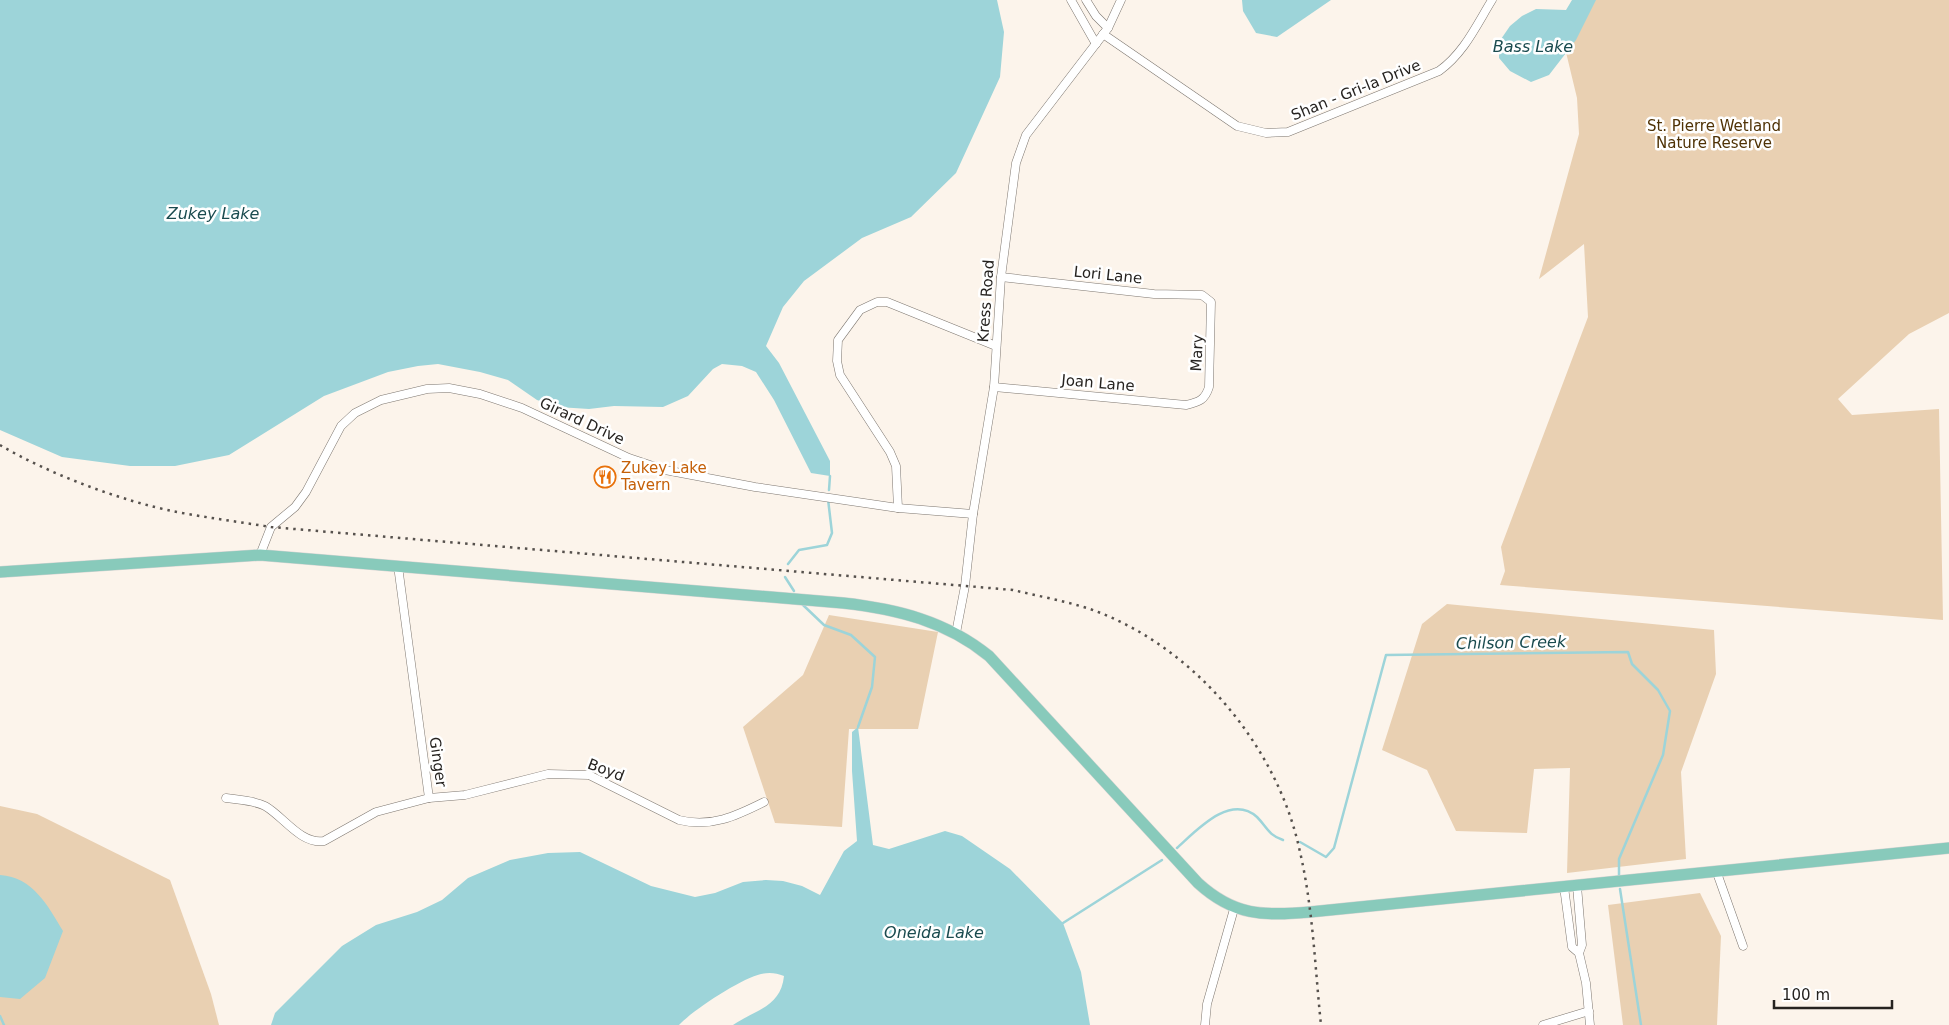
<svg xmlns="http://www.w3.org/2000/svg" width="1949" height="1025" viewBox="0 0 1949 1025" font-family="'DejaVu Sans',sans-serif">
<rect width="100%" height="100%" fill="#fcf4eb"/>
<g fill="#e9d0b2">
<path d="M1588,0H1949V313L1909,334L1838,399L1852,415L1939,409L1943,620L1500,585L1505,571L1501,547L1588,317L1584,244L1539,279L1579,134L1577,98L1564,44Z"/>
<path d="M1447,604L1714,630L1716,674L1681,772L1686,859L1567,873L1570,768L1534,769L1527,833L1456,831L1427,770L1382,750L1422,624Z"/>
<path d="M829,615L938,632L918,729H849L842,827L775,823L743,727L803,675Z"/>
<path d="M0,806L37,814L170,880L211,994L219,1025H0Z"/>
<path d="M1700,893L1721,936L1717,1025H1623L1608,905Z"/>
</g>
<g fill="#9dd4d9">
<path d="M0,0H997L1004,32L1000,77L956,173L911,217L862,238L804,281L783,307L766,346L779,363L830,461V476L811,473L774,400L756,372L742,366L722,364L713,369L688,396L663,407L614,406L589,409L558,407L537,400L508,380L480,372L438,364L418,366L388,372L324,396L229,455L175,466H130L62,457L0,430Z"/>
<path d="M1242,0H1331L1277,37L1256,33L1243,11Z"/>
<path d="M1572,0H1596L1576,40L1549,75L1531,82L1510,71L1499,58V42L1510,26L1522,16L1536,9L1566,10Z"/>
<path d="M858,727L873,845L889,849L945,831L962,836L1010,869L1063,923L1081,972L1090,1025H733C755,1010 781,1007 784,976C776,973 770,972 761,974C742,978 693,1010 679,1025H271L275,1013L342,946L376,925L417,912L442,900L468,878L510,860L548,853L580,852L651,886L695,897L715,893L743,882L766,880L783,881L802,886L820,895L844,851L857,841L852,771V732Z"/>
<path d="M0,875C33,877 48,906 63,931L45,978L20,999L0,997Z"/>
</g>
<g fill="none" stroke-linecap="round" stroke-linejoin="round">
<g stroke="#9dd4d9" stroke-width="2.5">
<path d="M829,490L830,476"/>
<path d="M788,564L799,550L827,545L832,533L828,499"/>
<path d="M785,577L794,591"/>
<path d="M803,605L824,625L851,635L875,657L872,687L858,727"/>
<path d="M1300,842L1326,857L1334,848L1386,655L1628,652L1632,664L1658,690L1670,711L1663,755L1619,859V877"/>
<path d="M1177,848C1196,831 1230,793 1257,817C1267,827 1268,835 1283,840"/>
<path d="M1620,889L1641,1025"/>
<path d="M1063,923L1162,860"/>
<path d="M0,1016L4,1025"/>
</g>
<g stroke="#7e7770" stroke-width="9">
<g id="minor">
<path d="M1071,0L1096,44"/>
<path d="M1086,0L1096,16L1108,28"/>
<path d="M1103,34L1237,126L1266,133L1288,132L1439,71C1464,53 1476,26 1492,0"/>
<path d="M994,387L1186,405C1199,402 1205,400 1209,387L1211,302L1202,295L1154,294L1001,277"/>
<path d="M898,508L896,466L890,452L840,375L837,361L838,340L860,310L877,302H887L996,346"/>
<path d="M260,555L271,527L295,507L306,492L341,426L355,413L381,400L427,389L449,388L480,394L522,408L629,458L665,470L755,487L898,508L973,514"/>
<path d="M398,566L429,798"/>
<path d="M956,633L965,586L973,514L994,387L1001,277L1016,163L1026,135L1108,28L1121,0"/>
<path d="M226,798C239,800 253,800 265,806C283,816 301,845 324,841L376,812L429,798L465,795L548,774L589,775L679,820C711,828 736,816 764,802"/>
<path d="M1717,873L1743,946"/>
<path d="M1564,887L1572,947L1579,953L1582,945L1577,886"/>
<path d="M1579,953L1586,983L1590,1025"/>
<path d="M1205,1025L1207,1004L1234,909"/>
<path d="M1543,1025L1589,1011"/>
</g>
</g>
<g stroke="#d4d3d2" stroke-width="12">
<path id="primary" d="M0,572L260,555L843,603C897,609 946,621 989,656L1198,883C1234,916 1263,916 1310,912L1949,848"/>
</g>
<use href="#minor" stroke="#fff" stroke-width="8"/>
<use href="#primary" stroke="#88cabb" stroke-width="11"/>
<path stroke="#56514d" stroke-width="2.5" stroke-dasharray="2.5 5" stroke-linecap="butt" d="M0,445C49,474 121,501 177,512C209,518 240,522 271,527L1013,590C1038,596 1065,601 1090,609C1193,645 1278,746 1300,852C1313,908 1315,968 1321,1025"/>
</g>
<defs>
<g id="restaurant-ring" transform="scale(1.125)"><circle r="9.5" fill="#fff" stroke="#e8710a" stroke-width="1.5"/><path d="M-5-6h1v4h1v-4h1v4h1v-4h1v5L-1.5 .5V6h-2V.5L-5-1ZM5-6V6H3V1.5H1.5Q1.5-4 5-6Z" fill="#e8710a"/></g>
</defs>
<g fill-rule="evenodd">
<use href="#restaurant-ring" x="605" y="477"/>
</g>
<g text-anchor="middle" stroke-width="5" stroke-linejoin="round" paint-order="stroke">
<g font-size="15" fill="#262320" stroke="#fff">
<text transform="translate(1356 90) rotate(-22)" y="5">Shan - Gri-la Drive</text>
<text transform="translate(1108 275) rotate(6)" y="5">Lori Lane</text>
<text transform="translate(986 301) rotate(-86)" y="5">Kress Road</text>
<text transform="translate(1197 353) rotate(-87)" y="5">Mary</text>
<text transform="translate(1098 383) rotate(5)" y="5">Joan Lane</text>
<text transform="translate(582 421) rotate(25)" y="5">Girard Drive</text>
<text transform="translate(438 762) rotate(82)" y="5">Ginger</text>
<text transform="translate(606 770) rotate(21)" y="5">Boyd</text>
</g>
<g font-size="15" fill="#4f3205" stroke="#fff">
<text x="1714" y="131">St. Pierre Wetland<tspan x="1714" dy="17">Nature Reserve</tspan></text>
</g>
<g font-size="15" fill="#c56008" stroke="#fff" text-anchor="start">
<text x="621" y="473">Zukey Lake<tspan x="621" dy="17">Tavern</tspan></text>
</g>
<g font-size="16" font-style="italic" fill="#1a4b4f" stroke="#fff">
<text x="1533" y="52">Bass Lake</text>
<text x="213" y="219">Zukey Lake</text>
<text transform="translate(1511 642) rotate(-1)" y="6">Chilson Creek</text>
<text x="934" y="938">Oneida Lake</text>
</g>
</g>
<path d="M1774 1000v8h118v-8" fill="none" stroke="#262320" stroke-width="2.5"/>
<text x="1782" y="1000" font-size="15" fill="#262320" stroke="#ffffff" stroke-width="4" paint-order="stroke">100 m</text>
</svg>
